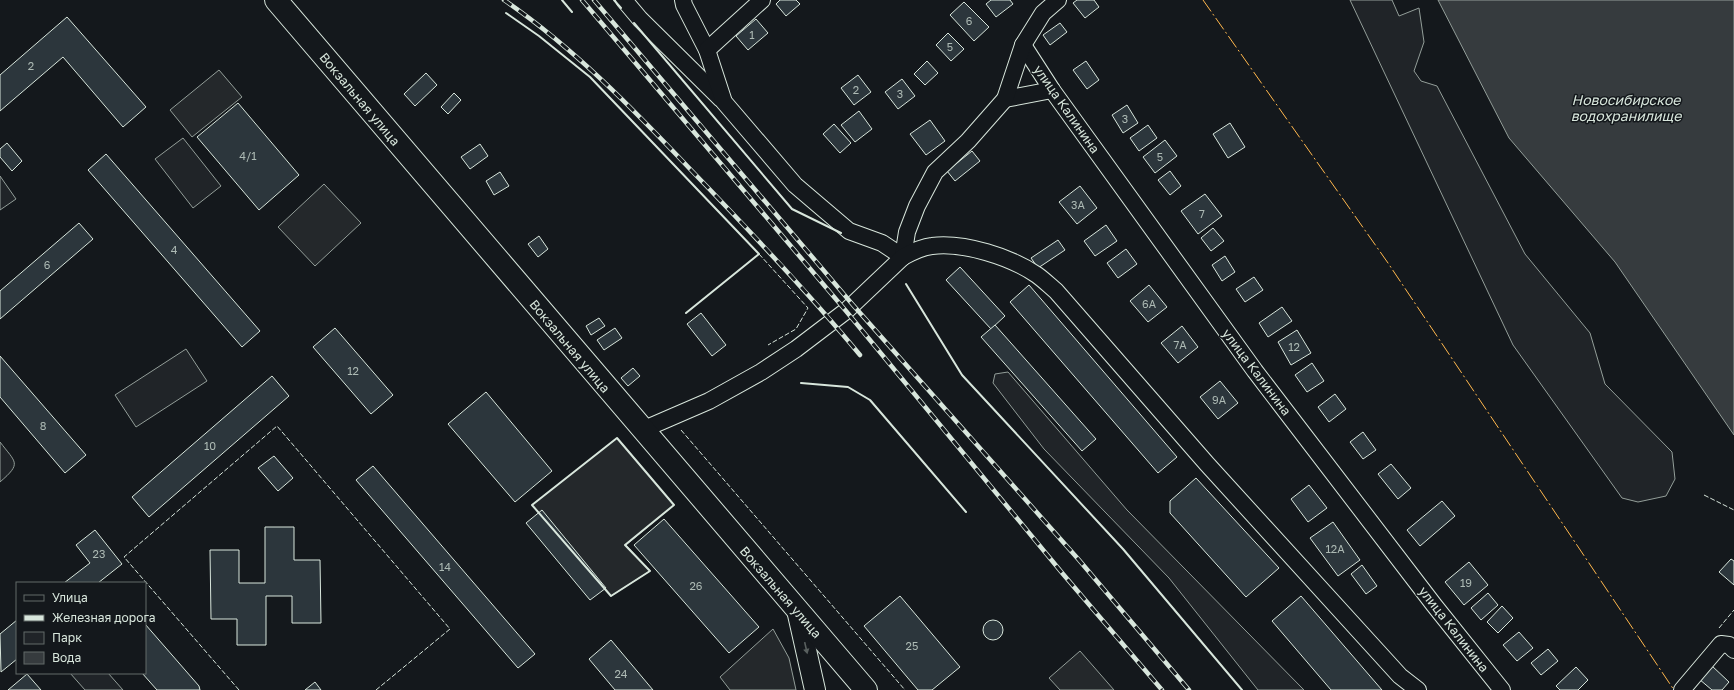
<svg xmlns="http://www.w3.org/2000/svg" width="1734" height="690" viewBox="0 0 1734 690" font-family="'Golos Text',sans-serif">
<rect width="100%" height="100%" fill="#14181c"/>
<g fill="#202428" stroke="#939e99">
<path d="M1350,0H1392L1399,16L1419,8L1424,42L1414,71L1421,81L1437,86L1525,254L1590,333L1605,384L1672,452L1675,479L1666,496L1638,502L1622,498L1513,345Z"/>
<path d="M183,138L221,186L193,208L155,159Z"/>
<path d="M0,176L16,199L0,210Z"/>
<path d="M186,349L207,381L136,427L115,395Z"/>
<path d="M1008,372L1127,510L1304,690H1258L1169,578L1044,449L993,383L995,374Z"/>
<path d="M0,442C16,463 22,463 0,482Z"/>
<path d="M70,673H108L123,690H85Z"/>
</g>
<g fill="#24282b" stroke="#939e99">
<path d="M219,70L242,97L192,137L170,110Z"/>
<path d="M324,184L361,223L315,266L278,227Z"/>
<path d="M617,438L674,505L626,545L650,571L611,596L532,505Z"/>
<path d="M773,629L789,658L796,690H730L720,677Z"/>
<path d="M1080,651L1114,690H1060L1049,678Z"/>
</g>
<path fill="#363b3e" stroke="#939e99" d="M1438,0H1734V435L1615,262L1509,138Z"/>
<g fill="#2c363c" stroke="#d8e6dc">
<path d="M780,0H796L800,4L786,16L776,4Z"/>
<path d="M991,0H1010L1013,4L996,17L986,4Z"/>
<path d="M1077,0H1094L1099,7L1085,18L1073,3Z"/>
<path d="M964,2L989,27L974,41L950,15Z"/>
<path d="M67,17L146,107L123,127L63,57L0,111V75Z"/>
<path d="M756,19L768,33L748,50L736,36Z"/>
<path d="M1060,23L1067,32L1050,45L1043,35Z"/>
<path d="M948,33L964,49L951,61L936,45Z"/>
<path d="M927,61L938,73L925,85L914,74Z"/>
<path d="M1086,61L1099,80L1087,89L1073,70Z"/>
<path d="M426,73L437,85L415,106L404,94Z"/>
<path d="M858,75L871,92L854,105L841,88Z"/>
<path d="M902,79L915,96L898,109L885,92Z"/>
<path d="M454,93L461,100L448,114L441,107Z"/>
<path d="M238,103L299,175L259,210L197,137Z"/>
<path d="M1127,105L1138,123L1123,133L1112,115Z"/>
<path d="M859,111L872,129L855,142L841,125Z"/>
<path d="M930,120L945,141L926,155L910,134Z"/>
<path d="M1230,123L1245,147L1228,158L1213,134Z"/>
<path d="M834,124L851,143L840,153L823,134Z"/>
<path d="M1148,125L1157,138L1139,151L1130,138Z"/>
<path d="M1165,140L1177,156L1155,173L1143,157Z"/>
<path d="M7,143L22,161L12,171L0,157V149Z"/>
<path d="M480,144L488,156L470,169L461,157Z"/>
<path d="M972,151L980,161L955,181L947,171Z"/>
<path d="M106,154L260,331L242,347L88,170Z"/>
<path d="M1170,171L1181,186L1170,195L1158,180Z"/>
<path d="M500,172L509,186L494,195L486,181Z"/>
<path d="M1080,186L1097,208L1077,224L1059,202Z"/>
<path d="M1205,194L1222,216L1198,234L1181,211Z"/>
<path d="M79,223L93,239L0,319V291Z"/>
<path d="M1106,225L1117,241L1095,256L1084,241Z"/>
<path d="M1213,228L1224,241L1211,251L1201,238Z"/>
<path d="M539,236L548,249L538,257L528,244Z"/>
<path d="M1058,240L1065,250L1038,268L1031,258Z"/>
<path d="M1126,249L1137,264L1118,278L1107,263Z"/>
<path d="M1225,256L1235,272L1222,281L1212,265Z"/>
<path d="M960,267L1005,316L991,329L946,280Z"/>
<path d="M1254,277L1263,290L1245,302L1236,289Z"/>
<path d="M1029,285L1177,457L1158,473L1010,302Z"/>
<path d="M1149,285L1167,307L1148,322L1130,301Z"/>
<path d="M1282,307L1292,321L1268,337L1259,323Z"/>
<path d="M701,313L726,345L712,356L687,324Z"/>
<path d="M599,318L605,326L591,335L586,326Z"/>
<path d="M995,325L1096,439L1082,451L981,337Z"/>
<path d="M1182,326L1198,347L1178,363L1161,343Z"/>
<path d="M335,328L393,395L371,414L313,347Z"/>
<path d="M615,328L622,338L604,350L597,340Z"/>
<path d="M1297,330L1311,353L1291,365L1278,342Z"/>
<path d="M0,356L86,455L65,473L0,397Z"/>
<path d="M1312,363L1324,381L1307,392L1295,375Z"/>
<path d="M633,368L640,376L628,386L621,378Z"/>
<path d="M272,376L289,396L149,517L132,497Z"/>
<path d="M1220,381L1238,403L1218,419L1200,397Z"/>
<path d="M486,392L552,471L515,502L448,424Z"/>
<path d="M1335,394L1346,409L1329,422L1318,407Z"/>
<path d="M1363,432L1376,450L1363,459L1350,442Z"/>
<path d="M274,456L293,478L278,491L258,468Z"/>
<path d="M1391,464L1411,488L1398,499L1378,474Z"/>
<path d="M373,466L535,654L518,668L356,480Z"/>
<path d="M1196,478L1279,568L1246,597L1170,513V501Z"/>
<path d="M1309,485L1327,508L1308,522L1291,499Z"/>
<path d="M1442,501L1455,516L1420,546L1407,530Z"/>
<path d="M542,510L606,588L590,600L526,523Z"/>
<path d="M664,519L759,627L729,653L634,545Z"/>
<path d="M1333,522L1360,560L1338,576L1310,538Z"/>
<path d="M265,527H294V560H320L321,623H292V596H266V645H237V619H211L210,550H239V583H265Z"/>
<path d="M95,530L122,564L98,583H64L90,563L76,545Z"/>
<path d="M1731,559L1734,561V585L1719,572Z"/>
<path d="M1469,562L1488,585L1464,605L1445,582Z"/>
<path d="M1362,565L1377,586L1366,594L1351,574Z"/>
<path d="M1488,593L1498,605L1481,620L1471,608Z"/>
<path d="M900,596L960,667L932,690H918L864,626Z"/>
<path d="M1301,596L1382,690H1331L1272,621Z"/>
<path d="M1502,606L1513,618L1498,633L1487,622Z"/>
<circle cx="993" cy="630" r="10"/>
<path d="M17,620V659L1,672L0,634Z"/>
<path d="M145,624L199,686L200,690H157L142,673H145Z"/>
<path d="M1519,632L1533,648L1517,661L1503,645Z"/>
<path d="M611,640L653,690H615L589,659Z"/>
<path d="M1548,649L1558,661L1541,675L1531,663Z"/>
<path d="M1711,665L1729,682L1722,690H1712L1699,679Z"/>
<path d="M1576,667L1588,680L1578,690H1560L1556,686Z"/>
<path d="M27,674L41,690H8Z"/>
<path d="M315,682L321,690H305Z"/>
</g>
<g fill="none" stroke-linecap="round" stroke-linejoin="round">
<g stroke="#d8e6dc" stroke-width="18">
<g id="minor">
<path d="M624,0L640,19L721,99"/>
<path d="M683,0L684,5L707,50L724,102L795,185L849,231L882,243L903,257"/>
<path d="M1023,45L1052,90L1255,371L1434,605L1502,690"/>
<path d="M707,50L762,0"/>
<path d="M1005,99L1052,90"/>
<path d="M903,257L907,232L917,206L935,172L968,141L1005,99L1023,45L1043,13L1058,0"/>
<path d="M642,430L709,401L761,372L796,349L846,311L903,257C912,252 922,247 932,246C964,242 1011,257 1037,275C1044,280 1050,286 1056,291L1207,464L1400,676L1418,690"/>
<path d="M1682,690L1721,644L1729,645L1734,650"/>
</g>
</g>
<g stroke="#d8e6dc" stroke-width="22">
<path id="major" d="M797,610L815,690"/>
</g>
<g stroke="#d8e6dc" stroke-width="24">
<path id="highway" d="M276,0L866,690"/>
</g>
<use href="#minor" stroke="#14181c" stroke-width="16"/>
<use href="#major" stroke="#14181c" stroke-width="20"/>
<use href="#highway" stroke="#14181c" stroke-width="22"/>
<g stroke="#d8e6dc" stroke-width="4.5">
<g id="rail">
<path d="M504,0C574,48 633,109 691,170C749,230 807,291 860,355"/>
<path d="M582,0L846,311L1063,574L1162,690"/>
<path d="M594,0L853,305L1079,560L1189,690"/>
</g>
</g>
<use href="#rail" stroke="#14181c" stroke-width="3" stroke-dasharray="9" stroke-linecap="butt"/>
<g stroke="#d8e6dc" stroke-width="1" stroke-dasharray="5 2" stroke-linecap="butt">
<path d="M759,254L808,308L796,329L768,345"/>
<path d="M681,430L905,690"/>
<path d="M1704,495L1734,510"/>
<path d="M1719,628L1734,610"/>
<path d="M239,690L124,557L277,426L450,629L376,690"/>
</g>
<g stroke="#d8e6dc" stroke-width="2">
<path d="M562,0L572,12"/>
<path d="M614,0L621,8"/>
<path d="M506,13L539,36L590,77L759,254L686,313"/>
<path d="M634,23L792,209L841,233"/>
<path d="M906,284L962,375L1123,549L1242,690"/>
<path d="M801,383L848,387L870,400L966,512"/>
<path d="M617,438L674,505L625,545L650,571L611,596L532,505Z"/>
</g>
<path stroke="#ffb74d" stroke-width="1" stroke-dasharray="14 3 2 3" stroke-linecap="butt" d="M1203,0L1388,263L1674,690"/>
</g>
<defs><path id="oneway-solid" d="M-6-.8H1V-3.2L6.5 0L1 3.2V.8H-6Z"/></defs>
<use fill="#59605f" href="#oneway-solid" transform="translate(806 648) rotate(77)"/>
<g text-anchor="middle" stroke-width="3" stroke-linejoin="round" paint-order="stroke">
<g font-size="11" fill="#adbab4">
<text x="969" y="25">6</text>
<text x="752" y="39">1</text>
<text x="950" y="51">5</text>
<text x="31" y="70">2</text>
<text x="856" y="94">2</text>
<text x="900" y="98">3</text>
<text x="1125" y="123">3</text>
<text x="248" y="160">4/1</text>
<text x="1160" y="161">5</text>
<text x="1078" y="209">3А</text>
<text x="1202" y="218">7</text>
<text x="174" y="254">4</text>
<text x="47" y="269">6</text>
<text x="1149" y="308">6А</text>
<text x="1180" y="349">7А</text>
<text x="1294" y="351">12</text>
<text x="353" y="375">12</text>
<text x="1219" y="404">9А</text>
<text x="43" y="430">8</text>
<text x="210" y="450">10</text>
<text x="1335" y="553">12А</text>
<text x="99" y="558">23</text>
<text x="445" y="571">14</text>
<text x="1466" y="587">19</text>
<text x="696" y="590">26</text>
<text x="912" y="650">25</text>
<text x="621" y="678">24</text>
</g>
<g font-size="13" fill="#d8e6dc" stroke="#14181c">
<text transform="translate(360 99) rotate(50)" y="5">Вокзальная улица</text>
<text transform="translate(1067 109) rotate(55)" y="5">улица Калинина</text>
<text transform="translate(570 346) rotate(50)" y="5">Вокзальная улица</text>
<text transform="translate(1257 372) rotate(53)" y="5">улица Калинина</text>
<text transform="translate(781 592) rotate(49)" y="5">Вокзальная улица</text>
<text transform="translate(1454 629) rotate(52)" y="5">улица Калинина</text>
</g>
<g font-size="14" font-style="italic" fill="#d8e6dc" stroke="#14181c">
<text x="1626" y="105">Новосибирское<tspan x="1626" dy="16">водохранилище</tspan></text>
</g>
</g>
<rect x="16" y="582" width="130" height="92" fill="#14181c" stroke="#626a69"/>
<rect x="24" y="595" width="20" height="6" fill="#14181c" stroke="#626a69"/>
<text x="52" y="602" font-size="12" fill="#d8e6dc">Улица</text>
<rect x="24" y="615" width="20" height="6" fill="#d8e6dc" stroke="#626a69"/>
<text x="52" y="622" font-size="12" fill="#d8e6dc">Железная дорога</text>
<rect x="24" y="632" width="20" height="12" fill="#202428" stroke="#626a69"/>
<text x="52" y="642" font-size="12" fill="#d8e6dc">Парк</text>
<rect x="24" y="652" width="20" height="12" fill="#363b3e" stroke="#626a69"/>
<text x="52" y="662" font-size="12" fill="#d8e6dc">Вода</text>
</svg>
